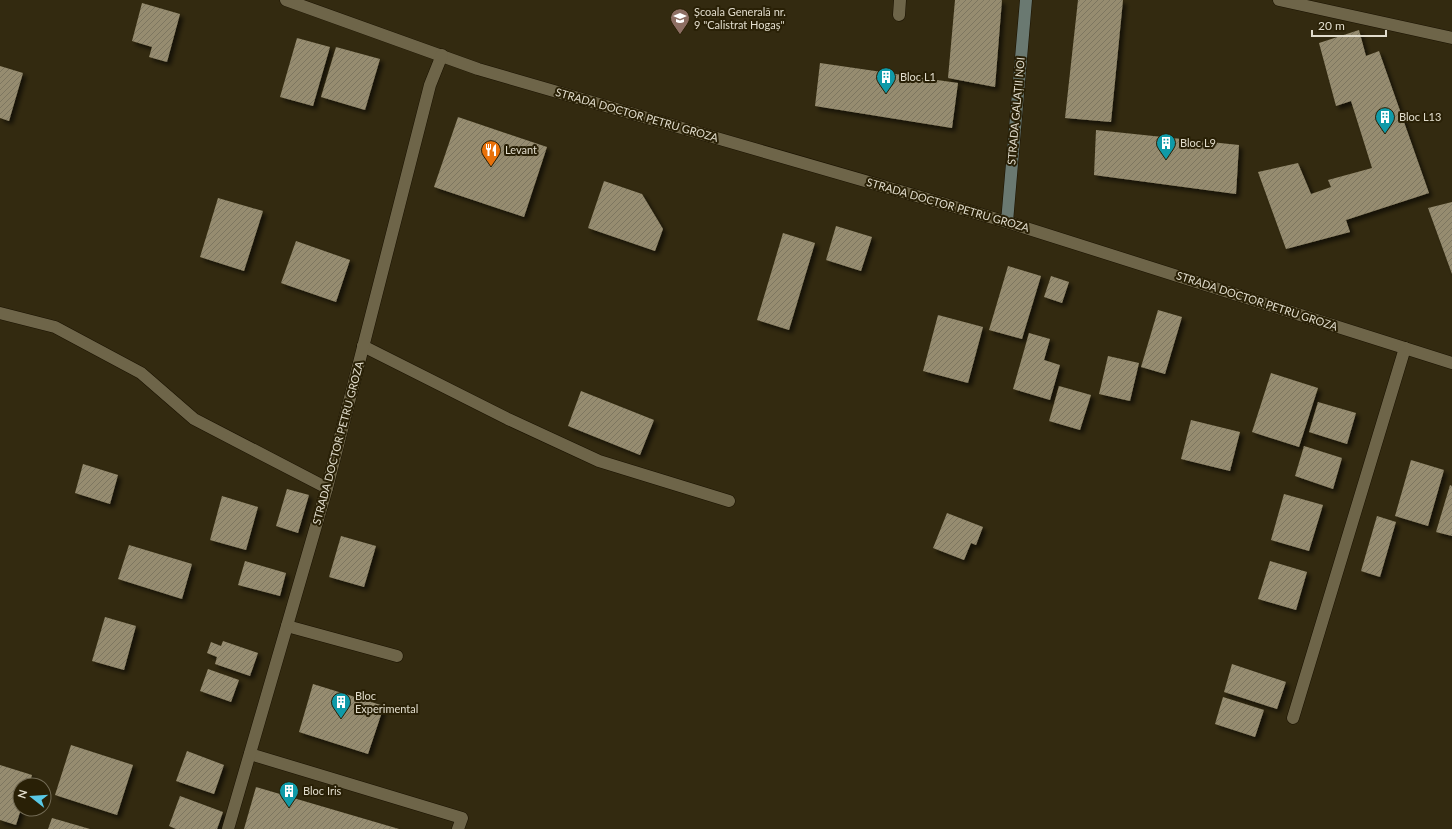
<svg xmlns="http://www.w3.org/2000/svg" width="1452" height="829" viewBox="0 0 1452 829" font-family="Lato,sans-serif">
<defs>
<pattern id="building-hatch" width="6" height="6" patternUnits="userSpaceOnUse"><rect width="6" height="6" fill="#968c6f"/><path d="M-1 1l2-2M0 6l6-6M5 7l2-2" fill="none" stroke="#7d7660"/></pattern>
<filter id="shadow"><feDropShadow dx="3.5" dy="3.5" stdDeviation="2" flood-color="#0009"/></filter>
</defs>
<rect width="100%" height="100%" fill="#332a10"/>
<g fill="url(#building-hatch)" filter="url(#shadow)">
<path d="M955,0H1002L995,87L948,78Z"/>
<path d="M1078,0H1123L1111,122L1065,118Z"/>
<path d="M142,3L180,14L167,62L149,57L152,47L132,41Z"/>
<path d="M1359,30L1366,56L1379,51L1429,193L1346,220L1350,232L1286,249L1258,172L1298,163L1311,194L1331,187L1328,180L1372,168L1351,101L1336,106L1319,43Z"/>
<path d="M297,38L330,47L313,106L280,97Z"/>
<path d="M336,47L380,59L365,110L321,97Z"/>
<path d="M820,63L958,83L952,128L815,106Z"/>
<path d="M0,66L23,73L9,121L0,118Z"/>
<path d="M458,117L547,147L524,217L434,187Z"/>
<path d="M1096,130L1239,145L1236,194L1094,175Z"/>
<path d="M604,181L642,194L663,229L655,251L588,228Z"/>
<path d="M218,198L263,211L244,271L200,257Z"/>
<path d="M1452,202V274L1428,208Z"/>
<path d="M836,226L872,237L861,271L826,260Z"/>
<path d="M783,233L815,243L789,330L757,320Z"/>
<path d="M296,241L350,260L336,302L281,283Z"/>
<path d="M1008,266L1041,276L1022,339L989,330Z"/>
<path d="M1051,276L1069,282L1062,303L1044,297Z"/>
<path d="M1158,310L1182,317L1165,374L1141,367Z"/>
<path d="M938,315L983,327L968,383L923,371Z"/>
<path d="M1029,333L1050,339L1044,360L1060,365L1050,400L1013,389Z"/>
<path d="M1108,356L1139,363L1130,401L1099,394Z"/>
<path d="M1271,373L1318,388L1299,447L1252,432Z"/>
<path d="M1059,386L1091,395L1080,430L1049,421Z"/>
<path d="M581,391L654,420L640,455L568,426Z"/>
<path d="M1318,402L1356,413L1347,444L1309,432Z"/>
<path d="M1191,420L1240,432L1230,471L1181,459Z"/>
<path d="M1304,446L1342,458L1333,489L1295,476Z"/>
<path d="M1411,460L1444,470L1428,526L1395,516Z"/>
<path d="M83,464L118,475L110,504L75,493Z"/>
<path d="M1450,485L1452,486V536L1436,532Z"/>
<path d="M287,489L309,495L298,533L276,526Z"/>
<path d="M1284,494L1323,505L1309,551L1271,540Z"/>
<path d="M222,496L258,507L246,550L210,540Z"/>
<path d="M947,513L983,527L976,545L971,543L964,560L933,548Z"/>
<path d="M1377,516L1396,522L1380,577L1361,571Z"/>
<path d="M341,536L376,546L364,587L329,577Z"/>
<path d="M129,545L192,564L182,599L118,579Z"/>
<path d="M245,561L286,573L280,596L238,585Z"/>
<path d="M1270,561L1307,572L1296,610L1258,599Z"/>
<path d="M105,617L136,626L124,670L92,661Z"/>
<path d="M223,641L258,653L250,676L215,664L217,657L207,653L211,642L221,646Z"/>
<path d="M1232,664L1286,682L1277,709L1224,692Z"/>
<path d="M208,669L239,680L231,702L200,691Z"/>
<path d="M313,684L384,706L368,754L299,732Z"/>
<path d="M1223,697L1264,710L1255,737L1215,724Z"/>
<path d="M71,745L133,765L117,815L55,795Z"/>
<path d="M187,751L224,765L214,794L176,781Z"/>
<path d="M0,765L32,775L29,785H20L21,809L16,825L0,820Z"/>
<path d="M256,787L399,829H244Z"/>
<path d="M180,796L223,812L217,829H176L169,826Z"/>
<path d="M52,818L90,829H48Z"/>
</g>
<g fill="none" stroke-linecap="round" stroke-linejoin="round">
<g stroke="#1a1200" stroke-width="13">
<g id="lane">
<path d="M899,15L900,0"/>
<path d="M287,626L397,656"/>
<path d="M250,754L462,818L458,829"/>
</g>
</g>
<g stroke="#1a1200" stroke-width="13">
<g id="street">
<path d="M286,0L478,69L1007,222L1452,363"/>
<path d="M1279,0L1452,38"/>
<path d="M0,313L55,327L141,373L194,419L327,488"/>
<path d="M363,346L508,419L599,461L729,501"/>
<path d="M1293,718L1405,348"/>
<path d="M228,829L327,488L430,85L442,55"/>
</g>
</g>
<g stroke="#1a1200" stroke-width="13">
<path id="secondary" d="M1007,222L1026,0"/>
</g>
<use href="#lane" stroke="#6e6549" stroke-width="12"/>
<use href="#street" stroke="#6e6549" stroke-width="12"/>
<use href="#secondary" stroke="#6a7971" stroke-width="12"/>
</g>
<defs>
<g id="school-pin" transform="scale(1)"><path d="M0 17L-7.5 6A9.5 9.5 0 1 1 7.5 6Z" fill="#8d6e63" stroke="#292006"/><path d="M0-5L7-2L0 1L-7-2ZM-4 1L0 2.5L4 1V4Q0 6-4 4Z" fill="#fff"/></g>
<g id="building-pin" transform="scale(1)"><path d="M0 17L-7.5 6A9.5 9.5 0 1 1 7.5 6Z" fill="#0f9aa8" stroke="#292006"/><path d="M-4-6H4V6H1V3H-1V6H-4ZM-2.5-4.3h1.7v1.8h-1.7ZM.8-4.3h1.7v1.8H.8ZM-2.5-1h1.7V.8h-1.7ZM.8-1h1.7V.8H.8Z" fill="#fff"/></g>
<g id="restaurant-pin" transform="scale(1)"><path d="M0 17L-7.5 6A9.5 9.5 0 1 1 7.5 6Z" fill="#e8710a" stroke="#292006"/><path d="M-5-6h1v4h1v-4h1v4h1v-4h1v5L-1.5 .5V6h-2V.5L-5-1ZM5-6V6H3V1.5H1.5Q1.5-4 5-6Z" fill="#fff"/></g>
</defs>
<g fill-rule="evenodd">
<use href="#school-pin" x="680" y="18"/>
<use href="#building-pin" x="886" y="77"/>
<use href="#building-pin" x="1385" y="117"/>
<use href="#building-pin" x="1166" y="143"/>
<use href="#restaurant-pin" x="491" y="150"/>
<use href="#building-pin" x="341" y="702"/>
<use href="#building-pin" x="289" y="791"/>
</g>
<g text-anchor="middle" stroke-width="4" stroke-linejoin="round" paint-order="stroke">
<g font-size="11" fill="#e1dccc" stroke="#292006" text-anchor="start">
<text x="694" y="16">Școala Generală nr.<tspan x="694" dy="13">9 "Calistrat Hogaș"</tspan></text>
<text x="900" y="81">Bloc L1</text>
<text x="1399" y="121">Bloc L13</text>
<text x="1180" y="147">Bloc L9</text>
<text x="505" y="154">Levant</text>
<text x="355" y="700">Bloc<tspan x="355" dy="13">Experimental</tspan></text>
<text x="303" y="795">Bloc Iris</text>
</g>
<g font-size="11" fill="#e1dccc" stroke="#292006">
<text transform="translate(1016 111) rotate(-85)" y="4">STRADA GALAȚII NOI</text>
<text transform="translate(637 115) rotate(16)" y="4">STRADA DOCTOR PETRU GROZA</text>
<text transform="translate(948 205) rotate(16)" y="4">STRADA DOCTOR PETRU GROZA</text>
<text transform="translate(1257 301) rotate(18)" y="4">STRADA DOCTOR PETRU GROZA</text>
<text transform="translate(338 443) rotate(-75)" y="4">STRADA DOCTOR PETRU GROZA</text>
</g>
</g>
<g transform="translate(32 797) rotate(287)"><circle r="19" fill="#292006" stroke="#736b55"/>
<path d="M0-3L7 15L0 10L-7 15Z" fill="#59c8e5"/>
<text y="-6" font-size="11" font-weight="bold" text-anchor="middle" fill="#e1dccc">N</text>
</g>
<path d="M1312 30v6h74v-6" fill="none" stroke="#e1dccc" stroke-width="2"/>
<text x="1318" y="30" font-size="12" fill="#e1dccc" stroke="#292006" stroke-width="3" paint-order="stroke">20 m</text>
</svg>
